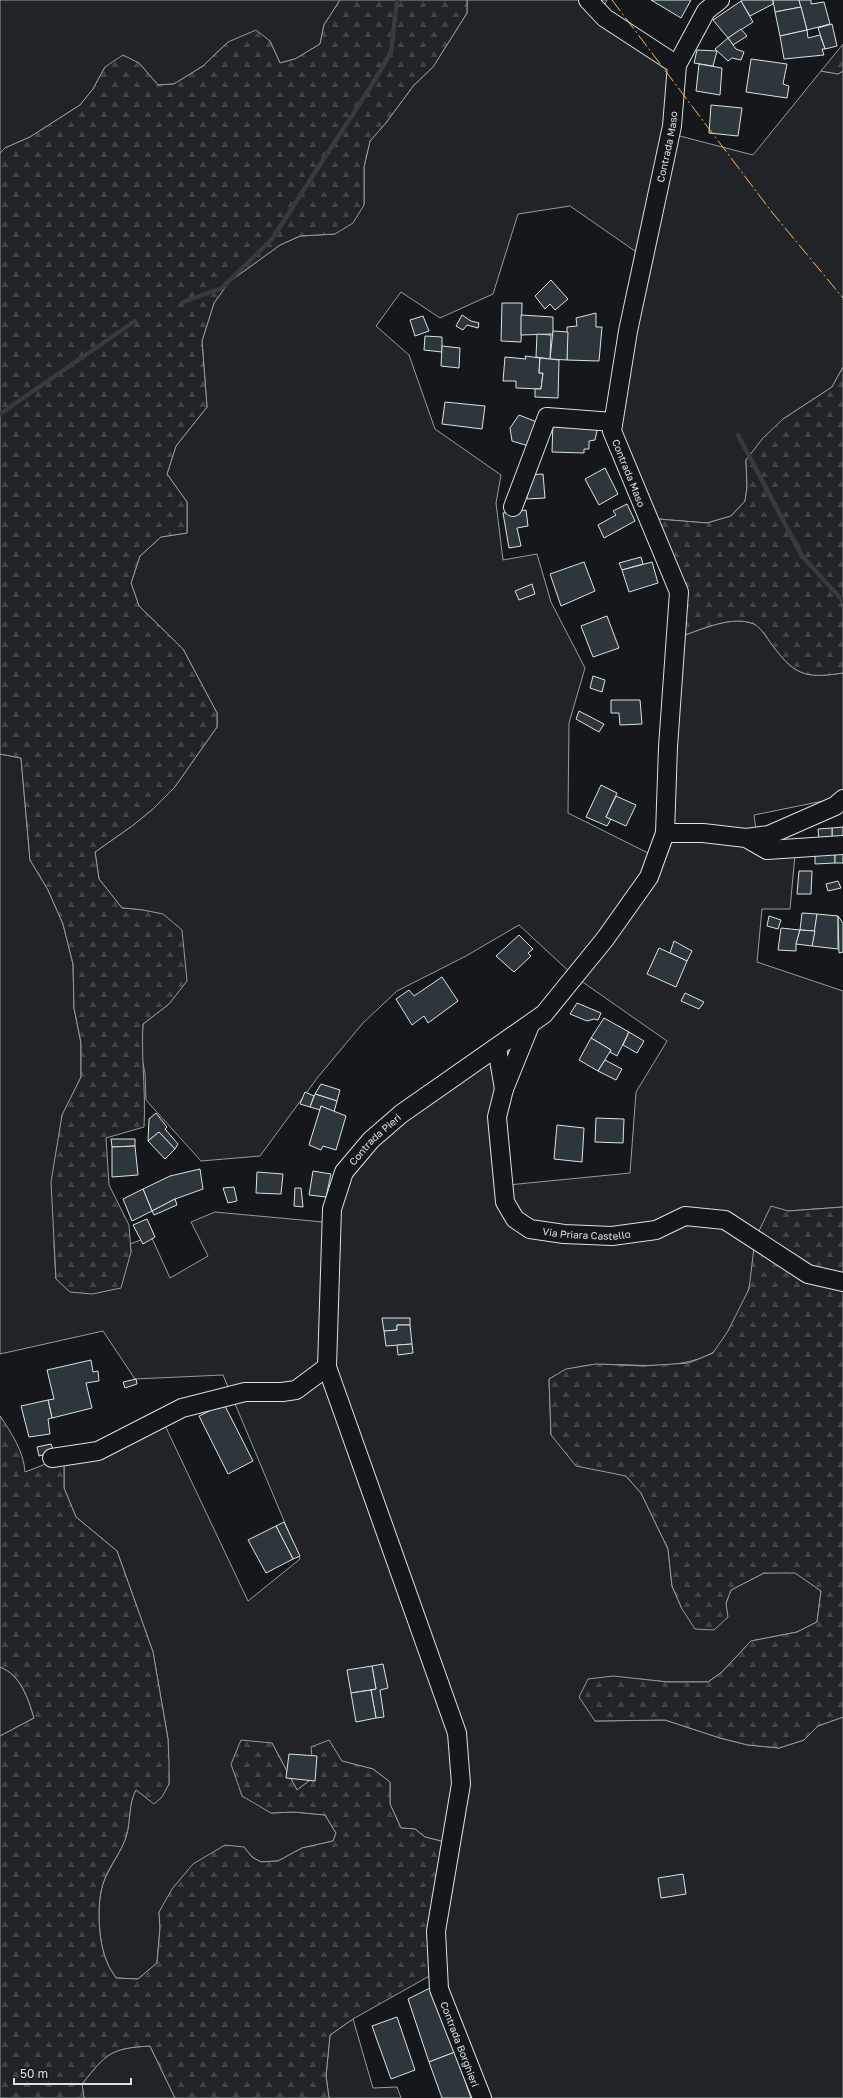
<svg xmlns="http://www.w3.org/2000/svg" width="843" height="2098" viewBox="0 0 843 2098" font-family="'Golos Text',sans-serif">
<defs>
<pattern id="forest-firs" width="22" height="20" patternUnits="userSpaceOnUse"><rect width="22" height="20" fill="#202428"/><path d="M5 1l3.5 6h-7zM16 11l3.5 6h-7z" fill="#404447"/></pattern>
</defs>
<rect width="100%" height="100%" fill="#14181c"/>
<g fill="#202428" stroke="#939e99">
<path d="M0,0H340L324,25L320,44L295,59L280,63L270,41L228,42L203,66L174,84L158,85L139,63L105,67L93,89L80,105L30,137L5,148L0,153Z"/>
<path d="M467,0H607L601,12L678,77L672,134L753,155L821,71L838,74L843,71V367L832,387L783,419L746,460L747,487L745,501L731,516L707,523L646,518L614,432L645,258L570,206L518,214L493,294L440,318L401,292L376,326L409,355L435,429L501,475L496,503L503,560L537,554L551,602L585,668L569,723L568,813L658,858L682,636C703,629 732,615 754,624C760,627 766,636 770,642C794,675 804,679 843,673V797L754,815L758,846L795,855L790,909H762L757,962L843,991V1207L788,1211L755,1239C753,1255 753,1272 749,1288C746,1299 721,1348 712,1353C688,1366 658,1366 631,1365C598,1364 578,1362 549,1379L551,1435L608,1471L626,1476L641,1493L668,1549L672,1586L682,1609L727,1617L726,1603L731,1590L764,1573L795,1572L821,1591L817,1622L797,1632L751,1641L722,1672L708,1682H668L639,1679L595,1721L665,1720L720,1738L748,1745L779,1748L804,1740L818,1726L843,1717V2098H486L440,1970L453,1844L425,1837L415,1829L401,1828L390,1804V1782L373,1769L342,1761L314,1777L297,1790L272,1743L271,1813L294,1812L325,1815L336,1833L333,1841L302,1848L278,1861L261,1862L252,1857L244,1847L159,1912L160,1928L157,1963L138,1979L116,1978C113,1973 109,1968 107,1962C98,1942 96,1901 104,1881C110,1866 121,1852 126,1837C131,1821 128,1804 136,1789L169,1785L168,1739L153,1652L117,1551L76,1517L64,1488V1457L161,1417L248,1601L300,1559L223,1375L135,1379L103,1331L0,1354V754L21,758L30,860L48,890L63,924L73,964L74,1008L81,1043V1077L62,1116L54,1244L56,1279L131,1252L130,1244L151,1236L170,1278L208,1256L191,1222L215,1212L334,1223L362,1150L485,1057L510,1059L498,1186L630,1173L636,1092L667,1041L574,976L519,925L466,956L397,991L363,1023L318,1077L260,1156L201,1161L146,1100L145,1073L141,1054L143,1024L169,1004L143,910L122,908L99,879L95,852L132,826L153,809L174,788L217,727V713L183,649L139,606L131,583L140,556L161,537L187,533V502L167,474L176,446L207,407L202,341L214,303L229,282L280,245L300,236L335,234L364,205V167L370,141L385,124L414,85L433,67L467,13Z"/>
<path d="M0,1667C21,1675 28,1699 34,1718L0,1736Z"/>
<path d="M353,2019L373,2088L397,2087L401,2098H329L326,2076L330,2035Z"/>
<path d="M150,2046L175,2098H84L82,2084C106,2054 110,2048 150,2046Z"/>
</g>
<g fill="url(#forest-firs)" stroke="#939e99">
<path d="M340,0H467V13L433,67L414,85L385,124L370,141L364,167V205L353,223L335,234L300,236L280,245L229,282L214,303L202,341L207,407L176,446L167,474L187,502V533L161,537L140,556L131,583L139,606L183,649L217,713V727L174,788L153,809L132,826L95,852L99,879L122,908L143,910L163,914L182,930L187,981L169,1004L143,1024C141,1058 146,1092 144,1127L106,1138L109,1185L129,1225L131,1252L121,1288L92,1294L70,1292L56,1279L51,1182L62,1115L81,1077V1043L74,1008L73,964L63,924L48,890L30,860L21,758L0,754V153L5,148L30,137L80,105L93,89L105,67L123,55L139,63L158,85L174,84L203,66L228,42L256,30L270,41L280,63L295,59L320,44L324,25Z"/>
<path d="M843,44V71L838,74L821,71Z"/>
<path d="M843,367V673C804,679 794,675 770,642C766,636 760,627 754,624C732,615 703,629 682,636L683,599L646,518L707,523L731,516L745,501L747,487L746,460L763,438L783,419L832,387Z"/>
<path d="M771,1206L788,1211L843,1207V1717L818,1726L804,1740L779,1748L748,1745L720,1738L665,1720L595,1721L579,1697L588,1679L613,1676L668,1682H708L722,1672L751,1641L797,1632L817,1622L821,1591L795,1573H764L731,1590L726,1603L728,1617L714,1630L695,1629L682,1609L672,1586L668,1549L641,1493L626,1476L576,1466L551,1435L549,1379L566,1369L596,1364L643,1366L689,1363L713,1353L728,1331L749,1289L755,1239Z"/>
<path d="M0,1416C11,1432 24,1452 25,1472L64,1457V1488L76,1517L117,1551L153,1652L168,1739L169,1763V1784L162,1797L154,1804L136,1790C128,1804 131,1822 126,1837C121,1853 109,1866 104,1881C96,1901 98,1942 107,1962C109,1968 113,1973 116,1978L138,1979L157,1963L160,1928L159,1912L172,1889L193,1864L225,1845L244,1847L252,1857L261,1862L278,1861L302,1848L333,1841L336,1833L325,1815L294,1812L271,1813L242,1796L231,1764L241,1740L272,1743L297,1790L314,1777L311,1747L329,1740L342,1761L373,1769L390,1782V1804L401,1828L415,1829L425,1837L453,1844L440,1970L353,2019L330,2035L326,2076L329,2098H175L150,2046C110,2048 106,2054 82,2084L84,2098H0V1736L34,1718C28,1698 21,1675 0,1667Z"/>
</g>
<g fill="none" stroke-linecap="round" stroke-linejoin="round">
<g stroke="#363b3e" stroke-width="4.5">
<path d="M183,302L222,288L272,239L373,83L391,52L397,0"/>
<path d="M0,414L135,321"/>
<path d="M738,435L802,556L843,601"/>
</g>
</g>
<g fill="#2c363c" stroke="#d8e6dc">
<path d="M651,0H691L681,18Z"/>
<path d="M743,0H773V4L750,16L741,1Z"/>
<path d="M773,0H799L801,7L775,12Z"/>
<path d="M799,0H811V4L824,2L830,24L807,30Z"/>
<path d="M741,1L753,22L728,38L713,20Z"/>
<path d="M801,7L807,30L780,36L775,12Z"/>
<path d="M832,24L837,46L825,49L818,28Z"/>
<path d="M741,29L747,36L733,45L728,38Z"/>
<path d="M807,30L808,38L820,35L825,49H822L824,55L784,59L780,36Z"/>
<path d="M728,38L736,49L744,52L741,60L732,58L728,61L715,49Z"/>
<path d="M697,50L717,51L713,66L694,63Z"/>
<path d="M751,59L787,64L783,84L789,86L787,98L746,92Z"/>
<path d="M699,64L722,68L720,95L696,91Z"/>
<path d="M711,105L742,108L738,136L709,133Z"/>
<path d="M551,280L568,299L555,310L550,304L545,309L535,296Z"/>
<path d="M502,303H522L521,342L501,341Z"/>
<path d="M596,313V327H602L599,361L567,360V327L577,326L576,318Z"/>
<path d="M462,315L471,321L479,323L478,328L467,325L463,330L456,326Z"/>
<path d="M521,315L553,317V334L521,335Z"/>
<path d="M423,316L429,331L415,336L410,320Z"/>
<path d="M553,331L568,332L567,360L550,359Z"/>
<path d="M537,334L551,335L550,359L536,357Z"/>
<path d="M425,336L442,337V352L424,350Z"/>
<path d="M442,346L460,348L459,368L441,366Z"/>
<path d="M525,356L540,358L539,373H543L541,389L516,388V381H503L505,357L526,359Z"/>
<path d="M540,358L559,360L558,398L535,397V389H541L543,373H539Z"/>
<path d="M445,402L485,406L482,429L442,424Z"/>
<path d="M519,415L542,424L532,447L512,441L510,428Z"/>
<path d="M553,422L598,426L595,440L589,441V449H584V453L552,452Z"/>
<path d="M605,468L618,494L599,505L585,479Z"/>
<path d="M543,474L545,498L527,499L526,475Z"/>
<path d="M627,504L635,521L604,538L598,525L616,515L613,511Z"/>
<path d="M526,510L528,526L517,528L521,546L509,548L503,513Z"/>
<path d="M641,557L643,564L622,570L619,563Z"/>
<path d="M584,562L595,591L561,606L550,574Z"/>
<path d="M652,562L658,583L629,592L622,570Z"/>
<path d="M532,584L535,594L519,600L515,591Z"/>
<path d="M607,616L619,648L593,657L581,626Z"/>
<path d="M593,676L605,680L602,692L590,688Z"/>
<path d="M611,700H640L642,724L620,725L619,713H611Z"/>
<path d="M579,711L604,724L599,732L576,719Z"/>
<path d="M601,785L617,793L606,817L611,819L607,826L586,817Z"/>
<path d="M616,796L636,805L626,826L606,817Z"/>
<path d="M843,827V839L832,840V828Z"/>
<path d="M832,828V840L819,841L818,829Z"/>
<path d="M835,848V863L815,864V850Z"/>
<rect x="835" y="848" width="8" height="15"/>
<path d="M799,871H812L811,894H797Z"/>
<path d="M838,881L841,888L828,891L826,884Z"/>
<path d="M802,913L817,914L815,931L800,930Z"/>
<path d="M817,914L838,916V949L812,946Z"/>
<path d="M769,916L781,920L778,929L767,926Z"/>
<path d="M838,916L843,923V952L839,953Z"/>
<path d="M781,928L800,930L796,944V951L778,950Z"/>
<path d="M800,930L815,931L812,946L796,944Z"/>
<path d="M519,935L533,949L528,953L531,956L514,972L496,956Z"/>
<path d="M674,941L692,951L687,961L670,953Z"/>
<path d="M659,948L687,961L676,987L647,974Z"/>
<path d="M442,977L458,1001L428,1023L424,1016L412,1025L396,999L409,990L414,996Z"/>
<path d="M685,993L704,1002L699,1009L681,1001Z"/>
<path d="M577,1003L601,1013L598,1020L594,1019L587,1021L570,1014Z"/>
<path d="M604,1018L629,1032L617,1056L610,1052L611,1050L591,1038Z"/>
<path d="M629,1032L644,1041L637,1053L623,1045Z"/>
<path d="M591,1038L611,1050L598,1071L579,1060Z"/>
<path d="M605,1060L622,1069L616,1080L598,1071Z"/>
<path d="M321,1084L340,1090L337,1101L315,1094Z"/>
<path d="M305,1092L314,1096L310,1107L300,1104Z"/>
<path d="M315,1094L337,1101L334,1112L321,1106L320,1110L310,1107Z"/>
<path d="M321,1106L346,1116L336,1150L323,1146L321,1150L309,1145Z"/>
<path d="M156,1113L167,1127L165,1129L178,1144L175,1149L159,1132L148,1141L149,1119Z"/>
<path d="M596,1118L624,1119L623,1143L595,1142Z"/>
<path d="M557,1125L584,1128L582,1162L554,1159Z"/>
<path d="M159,1132L175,1149L165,1159L148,1141Z"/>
<path d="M111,1139H135V1146L112,1147Z"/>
<path d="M135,1146L138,1175L112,1177V1147Z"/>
<path d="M200,1169L203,1189L175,1199L152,1211L143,1189L170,1176Z"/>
<path d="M313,1171L331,1174L326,1197L309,1195Z"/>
<path d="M257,1172L283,1174L281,1194L256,1193Z"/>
<path d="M234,1187L237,1201L228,1203L223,1188Z"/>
<path d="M295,1188H301L303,1207L294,1206Z"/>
<path d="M143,1189L152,1211L132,1221L123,1199Z"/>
<path d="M175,1199L177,1205L154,1215L152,1211Z"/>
<path d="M147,1219L155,1237L143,1244L133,1225Z"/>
<path d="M382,1318H410V1325H397V1330L384,1331Z"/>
<path d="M397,1325H410L412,1344L386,1346L384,1331L397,1330Z"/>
<path d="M412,1344L413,1353L398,1355L397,1345Z"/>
<path d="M91,1360L93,1372L98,1371L99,1381L86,1383L92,1408L52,1418L48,1400L54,1399L47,1370Z"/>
<path d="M136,1379L137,1384L125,1388L123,1382Z"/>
<path d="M48,1400L52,1418L48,1419L50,1434L29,1437L21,1406Z"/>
<path d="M224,1404L253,1461L228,1474L199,1416Z"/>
<path d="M51,1444L54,1452L39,1456L37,1447Z"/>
<path d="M284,1522L300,1556L293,1559L276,1526Z"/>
<path d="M276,1526L293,1559L266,1573L248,1540Z"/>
<path d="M383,1664L388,1688L380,1690L384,1717L376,1718L371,1690L376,1689L372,1666Z"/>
<path d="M372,1666L376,1689L351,1693L347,1670Z"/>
<path d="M371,1690L376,1718L356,1722L351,1693Z"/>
<path d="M289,1754L317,1756L315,1781L286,1778Z"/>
<path d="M683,1874L686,1894L661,1898L658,1878Z"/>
<path d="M432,1987L455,2052L429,2062L408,1999Z"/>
<path d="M397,2017L415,2070L391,2079L372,2026Z"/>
<path d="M455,2052L471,2098H442L429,2062Z"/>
</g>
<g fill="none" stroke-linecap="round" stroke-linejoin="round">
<g stroke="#d8e6dc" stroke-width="20">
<g id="minor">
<path d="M588,0L605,18L677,65"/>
<path d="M513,507L547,417L613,422"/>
<path d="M665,833H703L746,838L767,850L843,845"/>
<path d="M746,838L769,835L835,806L843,799"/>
<path id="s1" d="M530,1025L504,1089L497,1117L505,1202L515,1219L530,1229L564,1234L612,1236L656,1230L685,1216L725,1220L808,1274L843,1282"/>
<path d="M497,1048L504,1089"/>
<path d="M52,1458L98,1451L182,1408L245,1392H282L296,1390L327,1367"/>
<path id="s2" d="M482,2098L439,1989L436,1931L461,1784L457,1733L327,1367L332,1209L344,1172L371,1140L401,1114L544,1014L605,939L649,877L665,833L668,747L679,592L612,431L628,331L672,126L677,65L706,11L720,0"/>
</g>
</g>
<use href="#minor" stroke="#14181c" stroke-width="18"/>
<path stroke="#ffb74d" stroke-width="1" stroke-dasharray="14 3 2 3" stroke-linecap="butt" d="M612,0L771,211L843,298"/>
</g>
<g text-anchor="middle" stroke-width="3" stroke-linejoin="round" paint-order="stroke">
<g font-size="10" fill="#d8e6dc" stroke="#14181c">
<text dy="4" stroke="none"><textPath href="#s2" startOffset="2142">Contrada Maso</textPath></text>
<text transform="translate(629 473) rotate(68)" y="4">Contrada Maso</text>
<text dy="4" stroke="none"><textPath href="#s2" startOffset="1006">Contrada Pieri</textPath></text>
<text dy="4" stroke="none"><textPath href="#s1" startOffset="278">Via Priara Castello</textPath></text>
<text transform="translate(460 2044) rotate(69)" y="4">Contrada Borghieri</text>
</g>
</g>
<path d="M14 2078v6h117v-6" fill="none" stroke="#d8e6dc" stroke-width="2"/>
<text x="20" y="2078" font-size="12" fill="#d8e6dc" stroke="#14181c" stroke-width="3" paint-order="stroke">50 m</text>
</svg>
